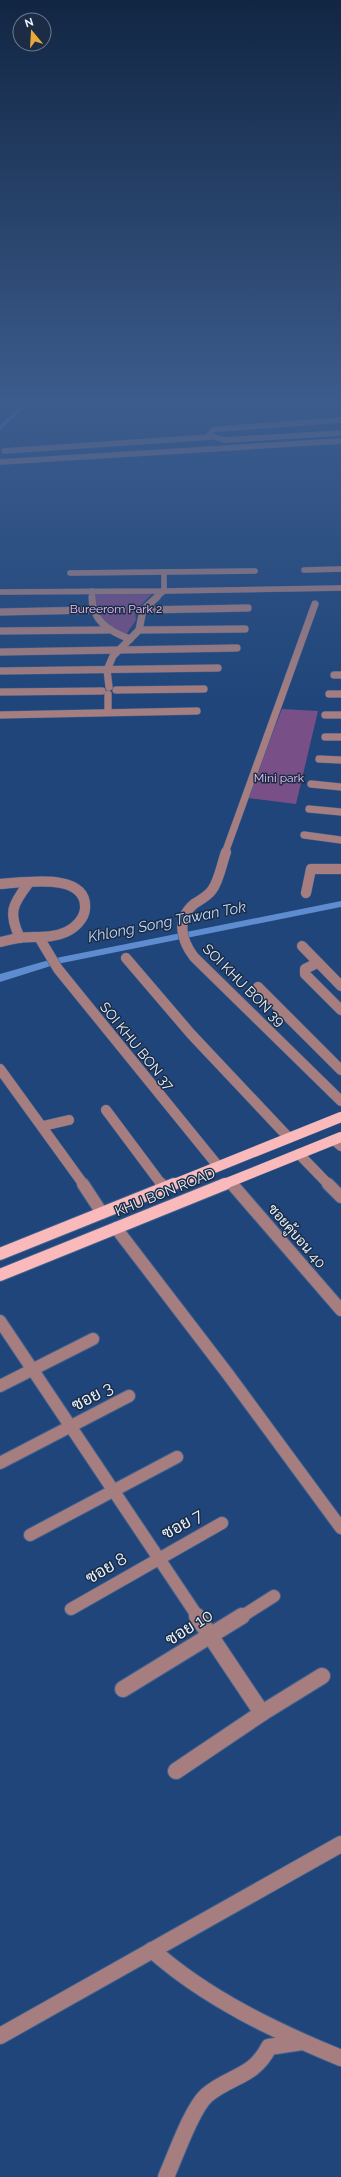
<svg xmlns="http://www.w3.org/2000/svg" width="341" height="2177" viewBox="0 0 341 2177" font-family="Raleway,Sarabun,sans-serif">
<rect width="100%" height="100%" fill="#1f457a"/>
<g fill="#784f86">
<path d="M95,591L152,594L135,611L136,620L125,636L110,630L94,610Z"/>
<path d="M282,709L318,711L296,804L247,798Z"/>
</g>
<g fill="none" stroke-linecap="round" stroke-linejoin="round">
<g fill="#5e8cce" fill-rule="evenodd">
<path d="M26,401H32L0,430V425Z"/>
<path d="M341,901V907L57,964L0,982V974L56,958Z"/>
</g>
<g stroke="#3f618f" stroke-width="6">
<g id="minor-far4">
<path d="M341,420L219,429L213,430L209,435L224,440L341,433"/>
<path d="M4,451L211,437"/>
<path d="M0,462L341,441"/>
<path d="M304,570L341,569"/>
<path d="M70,573L255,571"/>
<path d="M0,592L164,591V572"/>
<path d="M92,598V591"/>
<path d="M156,598L164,591L341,588"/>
</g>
</g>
<g stroke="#3f618f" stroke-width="8">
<g id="minor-far3">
<path d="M92,597C92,621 109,631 130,639"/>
<path d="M143,610L248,608"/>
<path d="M0,612L92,610"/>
<path d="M139,630L245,629"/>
<path d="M0,631L108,630"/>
<path d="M0,652L237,648"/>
<path d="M0,671L218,668"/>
<path d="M334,675H341"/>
<path d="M109,687L107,670L113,656L139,630L143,610L157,597"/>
<path d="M116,690L204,689"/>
<path d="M0,692L102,691"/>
<path d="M108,694V712"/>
<path d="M329,694H341"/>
<path d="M0,715L197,711"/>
<path d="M325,715H341"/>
<path d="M325,737H341"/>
<path d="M319,759L341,760"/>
<path d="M311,784L341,787"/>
<path d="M309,809L341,812"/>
<path d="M304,835L341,840"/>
<path d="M225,853L315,604"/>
</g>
</g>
<g stroke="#3f618f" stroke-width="11">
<g id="minor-far2">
<path d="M226,852C222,863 219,881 212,890C208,896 200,900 194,904C176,919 181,940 194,957L341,1101"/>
<path d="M0,884C23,883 88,871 85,909C84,919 75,928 66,932C51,939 34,936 18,938C12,939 6,941 0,942"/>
<path d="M306,893L311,869H341"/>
<path d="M20,938C8,913 12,905 28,884"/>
<path d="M40,939L58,969L218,1166"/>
<path d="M302,946L341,986"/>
<path d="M126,958L191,1034L289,1138"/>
<path d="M317,963L305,969V974L341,1010"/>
<path d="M258,987L341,1070"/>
<path d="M0,1069L84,1185"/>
<path d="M106,1110L162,1185"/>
<path d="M43,1126L69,1120"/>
<path d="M334,1140L341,1146"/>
<path d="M299,1154L329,1185"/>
<path d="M230,1182L233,1185"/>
</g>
</g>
<g stroke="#3f618f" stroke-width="14">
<g id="minor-far1">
<path d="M83,1184L102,1213"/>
<path d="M161,1184L164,1188"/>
<path d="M232,1184L341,1310"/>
<path d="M328,1184L341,1197"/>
<path d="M116,1228L227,1373L341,1528"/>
<path d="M0,1321L198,1617"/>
<path d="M0,1386L93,1339"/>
<path d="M0,1463L129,1396"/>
<path d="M30,1535L177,1457"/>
<path d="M71,1609L222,1523"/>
<path d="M241,1617L274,1596"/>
</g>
</g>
<g stroke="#3f618f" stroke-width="18">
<g id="minor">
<path d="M197,1616L262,1713"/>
<path d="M123,1689L242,1616"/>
<path d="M176,1771L262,1713L322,1676"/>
<path d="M152,1950C206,1998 275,2031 341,2058"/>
<path d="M0,2036L341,1844"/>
<path d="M166,2177C175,2157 192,2108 207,2095C231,2075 253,2078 269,2047L302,2042"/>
</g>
</g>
<g stroke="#3f618f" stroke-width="11">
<g id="major-far1">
<path d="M172,1185L341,1117"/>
<path d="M222,1185L341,1137"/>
</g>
</g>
<g stroke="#3f618f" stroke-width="14">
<g id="major">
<path d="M0,1254L174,1184"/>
<path d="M0,1275L225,1184"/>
</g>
</g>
<use href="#minor-far4" stroke="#a67e7f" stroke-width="5.5"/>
<use href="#minor-far3" stroke="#a67e7f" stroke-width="7"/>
<use href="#minor-far2" stroke="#a67e7f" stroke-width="10"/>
<use href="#minor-far1" stroke="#a67e7f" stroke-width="12"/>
<use href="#minor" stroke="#a67e7f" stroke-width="16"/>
<use href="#major-far1" stroke="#fab9ba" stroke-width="10"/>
<use href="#major" stroke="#fab9ba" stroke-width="12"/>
</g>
<linearGradient id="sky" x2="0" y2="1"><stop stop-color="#112643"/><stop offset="0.57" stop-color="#3c5c8d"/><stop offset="1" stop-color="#3c5c8d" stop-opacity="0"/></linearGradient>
<rect width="341" height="705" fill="url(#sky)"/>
<g text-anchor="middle" stroke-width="3" stroke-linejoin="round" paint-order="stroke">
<g font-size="12" fill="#ebc2f8" stroke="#1b2c44">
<text x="116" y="613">Bureerom Park 2</text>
<text x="279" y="782">Mini park</text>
</g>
<g font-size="14" fill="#e9f2ff" stroke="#1b2c44">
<text transform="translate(244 985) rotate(45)" y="5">SOI KHU BON 39</text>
<text transform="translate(137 1046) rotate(51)" y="5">SOI KHU BON 37</text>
<text transform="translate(165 1192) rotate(-22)" y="5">KHU BON ROAD</text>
<text transform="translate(297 1236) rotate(49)" y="5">ซอยคู้บอน 40</text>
</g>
<g font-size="15" font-style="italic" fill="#c1dafe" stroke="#1b2c44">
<text transform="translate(167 922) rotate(-11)" y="5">Khlong Song Tawan Tok</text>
</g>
<g font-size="17" fill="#e9f2ff" stroke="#1b2c44">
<text transform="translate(92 1396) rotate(-28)" y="6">ซอย 3</text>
<text transform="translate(182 1524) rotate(-29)" y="6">ซอย 7</text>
<text transform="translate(106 1568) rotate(-30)" y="6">ซอย 8</text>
<text transform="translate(189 1627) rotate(-32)" y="6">ซอย 10</text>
</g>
</g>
<g transform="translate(32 32) rotate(342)"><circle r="19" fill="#1b2c44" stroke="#6d7b8f"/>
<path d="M0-3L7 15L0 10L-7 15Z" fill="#eaaa39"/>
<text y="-6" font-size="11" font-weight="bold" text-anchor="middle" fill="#e9f2ff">N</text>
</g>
</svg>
